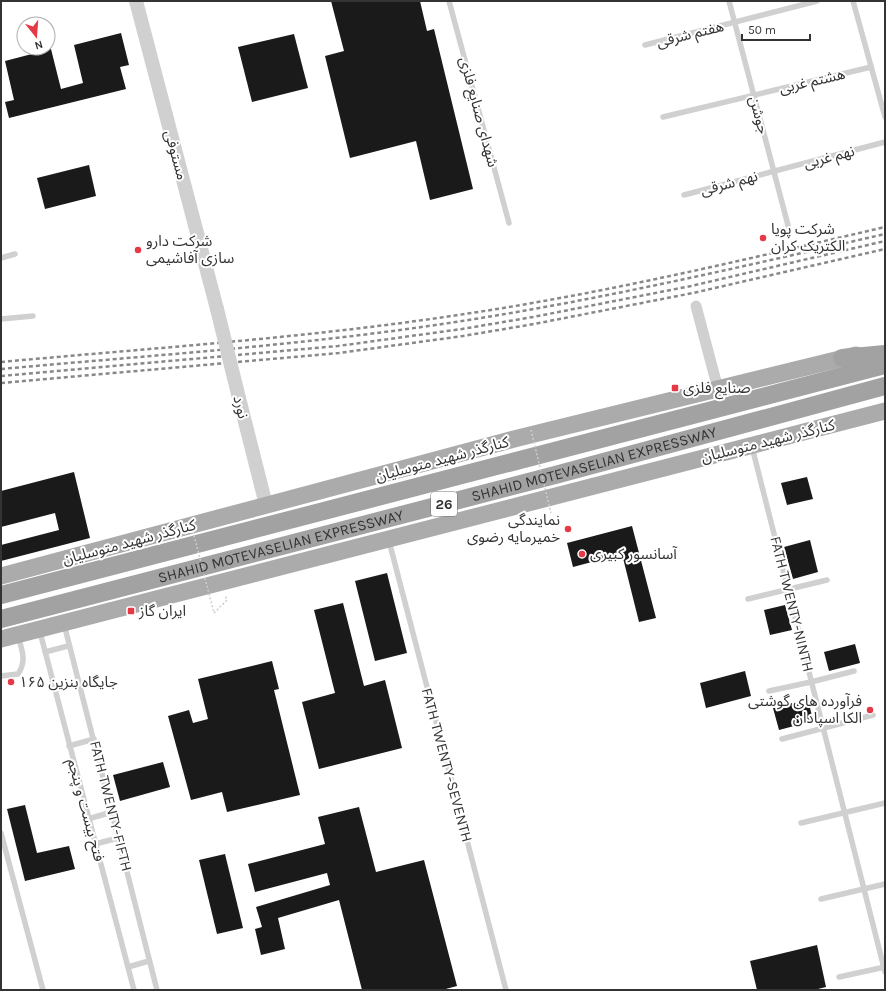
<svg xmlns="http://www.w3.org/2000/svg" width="886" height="991" viewBox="0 0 886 991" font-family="Karla,'Noto Sans Arabic',sans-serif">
<rect width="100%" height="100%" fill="#fff"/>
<g fill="#1a1a1a">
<path d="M331,1H420L427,31L434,29L473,189L430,200L416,141L350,158L325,56L344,51Z"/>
<path d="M121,33L129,65L120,67L126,89L9,118L5,102L14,100L5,61L51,49L61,89L83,83L74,45Z"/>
<path d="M294,34L308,88L252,102L238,47Z"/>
<path d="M89,165L96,196L45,209L37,178Z"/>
<path d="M74,472L90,538L1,561V545L59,530L55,513L1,527V491Z"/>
<path d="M807,477L813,499L787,505L781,483Z"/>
<path d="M632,526L656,618L639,622L622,554L573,567L567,543Z"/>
<path d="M810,540L818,572L793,579L784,547Z"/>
<path d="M387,573L407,653L375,661L355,581Z"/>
<path d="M343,603L364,686L385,680L402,748L319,769L302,702L335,693L314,610Z"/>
<path d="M785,605L792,630L770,635L764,610Z"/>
<path d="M855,644L860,663L829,671L824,652Z"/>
<path d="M272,661L279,689L274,690L300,795L227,812L222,792L191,800L168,716L189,710L193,723L208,719L198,679Z"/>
<path d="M745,671L751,696L706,708L700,683Z"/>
<path d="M808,699L813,721L779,730L773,708Z"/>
<path d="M163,762L170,787L120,801L113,775Z"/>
<path d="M25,805L37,853L69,846L75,869L25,881L7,809Z"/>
<path d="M359,807L376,872L424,860L457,986L442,990H362L339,900L278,918L285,949L261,955L255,929L262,927L256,907L330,885L327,873L255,892L248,864L325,844L318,817Z"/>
<path d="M225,854L243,928L217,934L199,860Z"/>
<path d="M817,945L826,987L814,990H757L750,961Z"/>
</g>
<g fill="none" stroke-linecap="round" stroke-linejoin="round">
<path stroke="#cdcdcd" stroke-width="1.5" stroke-dasharray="2 2" stroke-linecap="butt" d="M214,613L227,600L225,595"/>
<g stroke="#d0d0d0" stroke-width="5.5">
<path d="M449,1L509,223"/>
<path d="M729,1L789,229"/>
<path d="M853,1L885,117"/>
<path d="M645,45L817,1"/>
<path d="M663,117L871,67"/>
<path d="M684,195L885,142"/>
<path d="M1,258L15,254"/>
<path d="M1,319L33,316"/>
<path d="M752,447L885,972"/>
<path d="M389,541L506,990"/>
<path d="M748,599L827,580"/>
<path d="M64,624L157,990"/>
<path d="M40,632L134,990"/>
<path d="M45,652L68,646"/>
<path d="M1,676L18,674C27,661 22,650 18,636"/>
<path d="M769,691L811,682L854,671"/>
<path d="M782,739L873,715"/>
<path d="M69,746L94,739"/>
<path d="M88,819L112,812"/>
<path d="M801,823L885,803"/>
<path d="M1,833L43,990"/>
<path d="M95,844L118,838"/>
<path d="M821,899L885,884"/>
<path d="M128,967L149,961"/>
<path d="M839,977L885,967"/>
</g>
<path stroke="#d0d0d0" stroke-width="11" d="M696,306L718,389"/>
<g stroke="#d0d0d0" stroke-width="14">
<path d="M136,1L217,309"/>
<path d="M239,398L266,505"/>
</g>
<g stroke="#ababab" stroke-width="17">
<path d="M1,576L518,438L856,355"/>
<path d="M1,639L885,411"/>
</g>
<g stroke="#a2a2a2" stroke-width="18">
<path d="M842,358L885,354"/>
<path d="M1,595L885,365"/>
<path id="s1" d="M1,619L559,474L885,386"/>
</g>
<g stroke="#888" stroke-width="2.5" stroke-dasharray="4 3" stroke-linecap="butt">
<path d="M1,362C153,348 306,338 458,315C602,294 743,260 885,227"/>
<path d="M1,369C155,355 309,345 462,321C604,299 745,266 885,234"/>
<path d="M1,376L338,346L462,329L533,317L691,286L885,241"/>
<path d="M1,383L339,353L463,336L534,324L693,293L885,249"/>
</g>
<g stroke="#cdcdcd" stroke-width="1.5" stroke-dasharray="2 2" stroke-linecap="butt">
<path d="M531,430L551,513"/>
<path d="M190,520L214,613"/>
</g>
<path stroke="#d0d0d0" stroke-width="14" d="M217,309L239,398"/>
</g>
<g fill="#e63946" stroke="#fff" stroke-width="1.5">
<circle cx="763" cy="238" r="4"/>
<circle cx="138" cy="250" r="4"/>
<rect x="671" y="384" width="8" height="8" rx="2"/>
<circle cx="568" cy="529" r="4"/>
<circle cx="582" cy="554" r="4"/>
<rect x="127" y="607" width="8" height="8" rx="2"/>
<circle cx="11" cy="682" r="4"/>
<circle cx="870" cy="710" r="4"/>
</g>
<g text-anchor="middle" stroke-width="4" stroke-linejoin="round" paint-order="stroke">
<rect fill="#fff" stroke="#707070" stroke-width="1" x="431" y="492" width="26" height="24" rx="3"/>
<g font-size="14" font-weight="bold" fill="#333">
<text x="444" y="509">26</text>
</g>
<g font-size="15" fill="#333" stroke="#fff">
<text transform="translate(690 34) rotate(-14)" y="5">هفتم شرقی</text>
<text transform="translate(812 81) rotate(-13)" y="5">هشتم غربی</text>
<text transform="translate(479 112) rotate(75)" y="5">شهدای صنایع فلزی</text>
<text transform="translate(759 115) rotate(75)" y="5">جوشن</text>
<text transform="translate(176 155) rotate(75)" y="5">مستوفی</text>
<text transform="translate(829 157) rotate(-15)" y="5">نهم غربی</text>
<text transform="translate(729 183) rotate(-15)" y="5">نهم شرقی</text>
<text transform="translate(241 407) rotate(76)" y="5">نورد</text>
<text transform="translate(768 441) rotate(-14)" y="5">کنارگذر شهید متوسلیان</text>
<text transform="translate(442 459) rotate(-15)" y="5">کنارگذر شهید متوسلیان</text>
<text dy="5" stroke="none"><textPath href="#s1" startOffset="613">SHAHID MOTEVASELIAN EXPRESSWAY</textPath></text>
<text transform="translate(129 542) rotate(-15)" y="5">کنارگذر شهید متوسلیان</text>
<text dy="5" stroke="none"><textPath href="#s1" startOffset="289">SHAHID MOTEVASELIAN EXPRESSWAY</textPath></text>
<text transform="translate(792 604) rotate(76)" y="5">FATH TWENTY-NINTH</text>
<text transform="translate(447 765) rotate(75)" y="5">FATH TWENTY-SEVENTH</text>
<text transform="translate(111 806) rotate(76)" y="5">FATH TWENTY-FIFTH</text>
<text transform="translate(86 810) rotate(75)" y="5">فتح بیست و پنجم</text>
</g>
<g font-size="15" fill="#333" stroke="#fff" text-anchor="start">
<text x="771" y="234">شرکت پویا<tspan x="771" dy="17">الکتریک کران</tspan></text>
<text x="146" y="246">شرکت دارو<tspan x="146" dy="17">سازی آفاشیمی</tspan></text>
<text x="683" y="393">صنایع فلزی</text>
<text x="560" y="525" text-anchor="end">نمایندگی<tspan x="560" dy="17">خمیرمایه رضوی</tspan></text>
<text x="590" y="559">آسانسور کبیری</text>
<text x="139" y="616">ایران گاز</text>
<text x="19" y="687">جایگاه بنزین ۱۶۵</text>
<text x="862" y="706" text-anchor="end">فرآورده های گوشتی<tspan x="862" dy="17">الکا اسپادان</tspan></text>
</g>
</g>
<rect width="886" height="991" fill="none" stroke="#333333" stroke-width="4"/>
<g transform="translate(36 36) rotate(163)"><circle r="19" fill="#ffffff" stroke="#adadad"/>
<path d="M0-3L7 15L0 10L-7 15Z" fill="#e63946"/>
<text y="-6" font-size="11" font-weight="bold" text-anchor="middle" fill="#333333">N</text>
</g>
<path d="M742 34v6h68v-6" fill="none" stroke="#333333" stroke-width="2"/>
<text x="748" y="34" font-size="12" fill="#333333" stroke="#ffffff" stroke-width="3" paint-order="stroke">50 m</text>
</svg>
